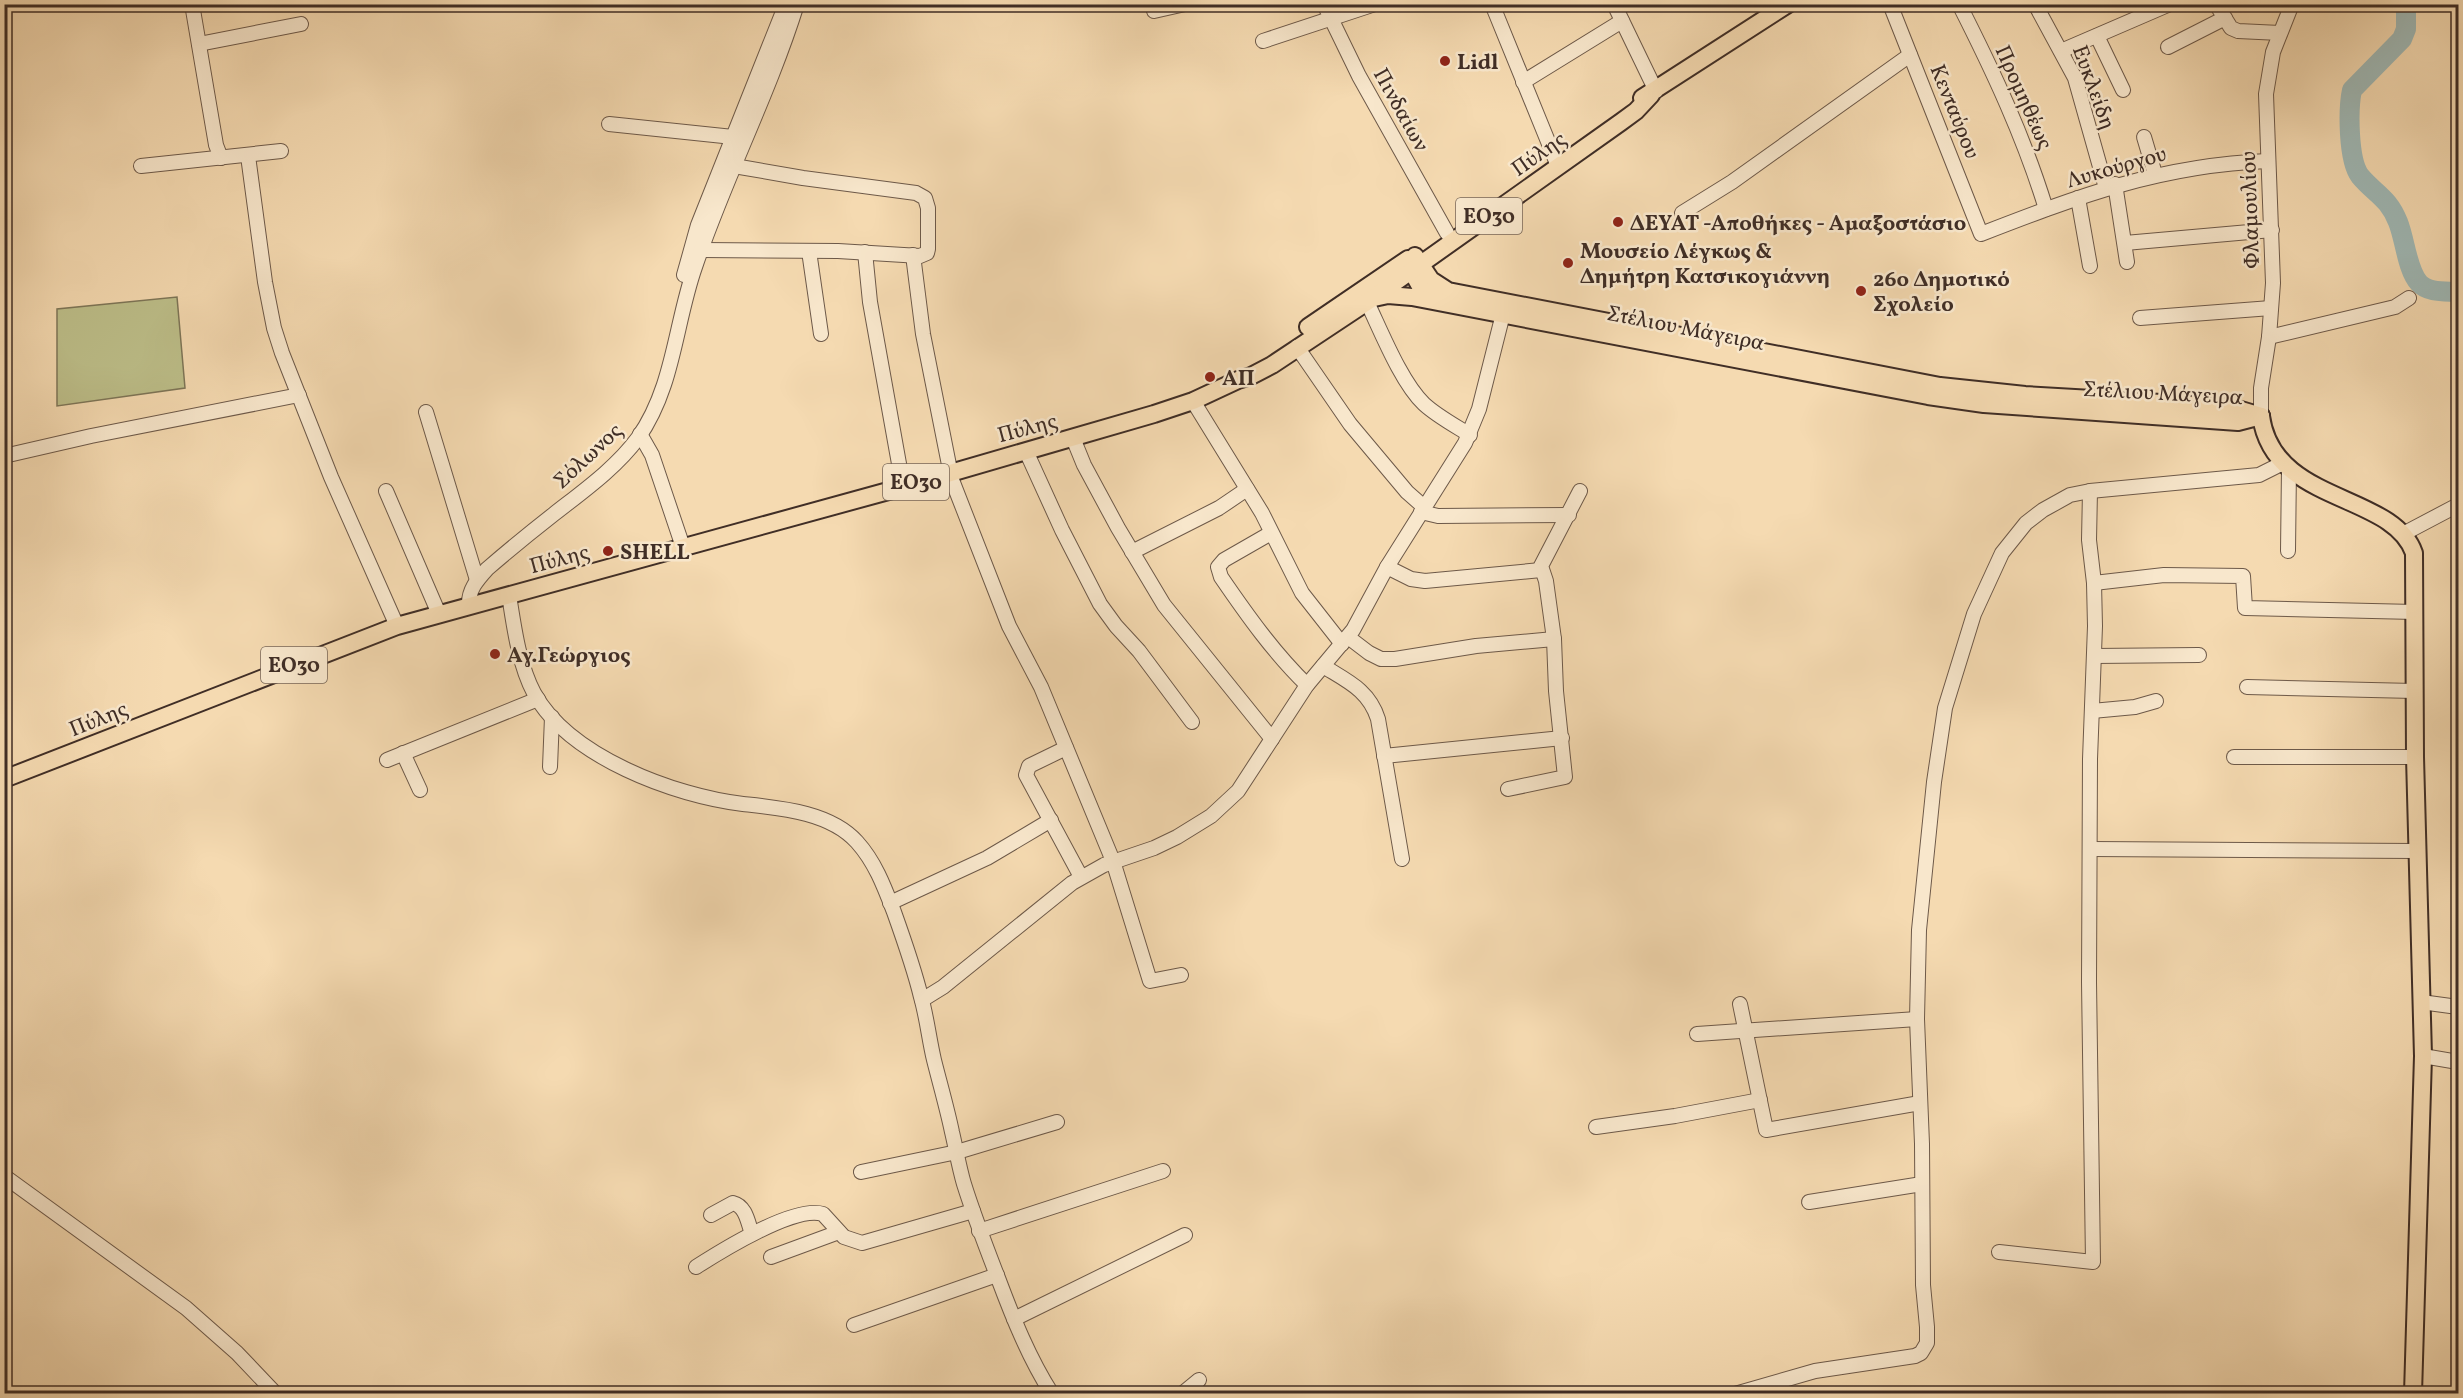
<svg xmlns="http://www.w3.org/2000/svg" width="2463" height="1398" viewBox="0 0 2463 1398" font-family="Vollkorn,serif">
<rect width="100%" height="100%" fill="#f5dab1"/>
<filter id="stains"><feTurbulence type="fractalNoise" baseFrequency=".00333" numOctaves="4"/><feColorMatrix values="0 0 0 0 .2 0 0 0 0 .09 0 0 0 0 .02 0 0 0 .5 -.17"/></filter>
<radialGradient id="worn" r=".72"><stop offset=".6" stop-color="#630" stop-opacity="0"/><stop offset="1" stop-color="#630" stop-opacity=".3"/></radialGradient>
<path fill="#bdbf8a" stroke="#7e7658" stroke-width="1.5" d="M177,297L185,388L57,406V309Z"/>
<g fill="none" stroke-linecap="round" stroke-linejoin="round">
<path stroke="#9fb8b5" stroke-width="20" d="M2406,4V29L2402,39L2352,90C2348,109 2348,160 2360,176C2375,194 2388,197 2398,222C2405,239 2407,270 2419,283C2428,293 2446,291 2458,292"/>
<g stroke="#6d5949" stroke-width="16">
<g id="minor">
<path d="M192,4L216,145L221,158"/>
<path d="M1324,4L1359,76L1447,233"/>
<path d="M1492,4L1558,166"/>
<path d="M1614,4L1656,91"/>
<path d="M1890,4L1981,234C2079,196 2161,165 2268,161"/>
<path d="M1959,4C1993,71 2024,137 2046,209"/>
<path d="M2035,4L2075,78L2106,188"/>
<path d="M2216,4L2231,28L2238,31L2280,33"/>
<path d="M1154,11L1185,4"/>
<path d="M2097,36L2123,90"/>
<path d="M1263,41L1375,4"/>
<path d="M199,44L301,24"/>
<path d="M2168,47L2225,18"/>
<path d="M2061,51L2170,4"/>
<path d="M1523,82L1622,21"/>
<path d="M609,124L733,137"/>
<path d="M2144,137L2155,174"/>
<path d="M248,156L265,282L274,328L282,353L331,477L397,626"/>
<path d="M141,166L281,151"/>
<path d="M2115,184L2127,262"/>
<path d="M2078,198L2090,266"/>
<path d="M1682,213L1732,182L1910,55"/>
<path d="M2125,243L2272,230"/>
<path d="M702,250L838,251L920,256L927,253L928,249V208L925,198L916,193L803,178L734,166"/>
<path d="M809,251L821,334"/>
<path d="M865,252L870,302L903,486"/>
<path d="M913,255L923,334L952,480L1009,626L1041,687L1113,861L1150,981L1181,975"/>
<path d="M684,275L698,225L786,4"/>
<path d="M1367,302C1381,331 1401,382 1424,404C1437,416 1454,425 1470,435"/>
<path d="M2140,318L2271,308"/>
<path d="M2269,337L2395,307L2409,298"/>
<path d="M1297,347L1350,424L1407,492L1424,507"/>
<path d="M1193,401L1262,513L1302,593L1342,644"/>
<path d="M426,412L477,580"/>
<path d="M2261,416V388L2269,337L2273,283L2266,94L2273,52L2292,4"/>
<path d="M640,434L652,455L683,547"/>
<path d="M1073,438L1084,465L1118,528L1164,605L1272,739"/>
<path d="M1026,451L1062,530L1100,604L1116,626L1139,651L1192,722"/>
<path d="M4,456L91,436L299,395"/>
<path d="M386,491L439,614"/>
<path d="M1421,512L1438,516L1569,515"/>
<path d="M1271,533L1224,560L1218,567L1221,577C1247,615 1274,653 1307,685"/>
<path d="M2403,534L2458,505"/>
<path d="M2288,551L2289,468"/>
<path d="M1132,552L1219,508L1247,489"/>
<path d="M1387,567L1411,579L1425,581L1541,570"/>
<path d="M2094,583L2164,575L2243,576L2245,608L2415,612"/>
<path d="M509,595C514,627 519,665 534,693C569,757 675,796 743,804C780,808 830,812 857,842C875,862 884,886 894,912C904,940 914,968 921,997C927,1018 929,1039 934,1060C940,1084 947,1108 952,1132C956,1149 959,1167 964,1184C974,1216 986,1247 998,1278C1013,1318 1029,1358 1052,1394"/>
<path d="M469,606C468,590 477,580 487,569C509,550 531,532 554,514C582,492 616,468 638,438C674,387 675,324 695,267C725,178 769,94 797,4"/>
<path d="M1348,637L1369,653L1381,659H1395L1476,646L1554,639"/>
<path d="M2094,656L2199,655"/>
<path d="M1323,666C1347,681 1369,690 1378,719L1402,859"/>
<path d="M2247,687L2414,691"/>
<path d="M2092,711L2135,707L2156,701"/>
<path d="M1066,748L1029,766L1026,775L1081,877"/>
<path d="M403,753L420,790"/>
<path d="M1384,756L1562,738"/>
<path d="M2234,757H2415"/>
<path d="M387,760L538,699"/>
<path d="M550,767L552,717"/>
<path d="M1508,789L1565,777L1556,691L1554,639L1546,581L1541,566L1580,491"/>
<path d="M2091,849L2416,851"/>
<path d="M890,903L987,858L1051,820"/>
<path d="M922,1000L943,987L1072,883L1104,865L1154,848L1177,837L1211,816L1238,791L1307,685L1353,630L1387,567L1465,443L1479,409L1503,314"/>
<path d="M2421,1002L2458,1007"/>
<path d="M1740,1004L1766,1130L1920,1103"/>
<path d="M1697,1034L1917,1019"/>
<path d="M2423,1056L2458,1062"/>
<path d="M1596,1127L1675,1116L1760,1100"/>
<path d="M861,1172L957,1152L1057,1122"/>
<path d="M4,1176L186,1308L237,1353L276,1394"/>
<path d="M1809,1202L1922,1184"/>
<path d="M711,1215L733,1203C746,1206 748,1223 752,1234"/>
<path d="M979,1231L1163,1171"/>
<path d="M1999,1252L2093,1262L2089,982L2090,759L2095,626L2094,583L2089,540L2090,491"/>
<path d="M771,1257L839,1232"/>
<path d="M696,1267C721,1251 795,1205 823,1214L844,1237L862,1243L973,1211"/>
<path d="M1014,1319L1185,1235"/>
<path d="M854,1325L997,1275"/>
<path d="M1182,1394L1199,1380"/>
<path d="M1735,1394L1815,1371L1915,1356L1921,1353L1927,1343V1327L1923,1285L1922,1144L1917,1019L1919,930L1934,782L1945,708L1974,614L2002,553L2026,523L2043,510L2070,495L2090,491L2259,475L2283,463"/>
</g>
</g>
<g stroke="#402e26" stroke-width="20">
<g id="major">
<path d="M1642,98L1788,4"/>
<path d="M1415,256L1431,280L1448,291L1940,386L2025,395L2231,407L2261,416"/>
<path d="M1406,261L1421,288L1438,300"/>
<path d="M1374,298L1388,295L1412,297L1928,396L1984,404L2238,422L2261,416"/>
<path d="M1308,327L1408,259"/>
<path d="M2261,416C2273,505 2393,492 2414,553L2415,757L2423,1056L2413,1394"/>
<path d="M4,779L397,626L892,490L1154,414L1193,401L1238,380L1251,376L1272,365L1373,298L1621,122L1636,111L1651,95"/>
</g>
</g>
<use href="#minor" stroke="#f8e7cc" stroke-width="14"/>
<use href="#major" stroke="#f5dab1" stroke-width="16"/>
</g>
<g fill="#8f2418" stroke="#f8e7cc" stroke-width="2">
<circle cx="1445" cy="61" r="6"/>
<circle cx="1618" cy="222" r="6"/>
<circle cx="1568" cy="263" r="6"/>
<circle cx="1861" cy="291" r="6"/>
<circle cx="1210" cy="377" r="6"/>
<circle cx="608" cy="551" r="6"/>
<circle cx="495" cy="654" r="6"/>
</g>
<g text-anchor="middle" stroke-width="5" stroke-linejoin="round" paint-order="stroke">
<g fill="#f8e7cc" stroke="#776658" stroke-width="1.5">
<rect x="1456" y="198" width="66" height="36" rx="4.5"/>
<rect x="883" y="464" width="66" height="36" rx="4.5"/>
<rect x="261" y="647" width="66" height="36" rx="4.5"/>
</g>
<g font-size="21" font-weight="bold" fill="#402e26">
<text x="1489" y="223">ΕΟ30</text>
<text x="916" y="489">ΕΟ30</text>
<text x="294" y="672">ΕΟ30</text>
</g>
<g font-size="22" font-weight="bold" fill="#402e26" stroke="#f8e7cc" text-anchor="start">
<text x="1457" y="69">Lidl</text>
<text x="1630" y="230">ΔΕΥΑΤ -Αποθήκες - Αμαξοστάσιο</text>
<text x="1580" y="258">Μουσείο Λέγκως &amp;<tspan x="1580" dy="25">Δημήτρη Κατσικογιάννη</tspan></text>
<text x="1873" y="286">26ο Δημοτικό<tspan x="1873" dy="25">Σχολείο</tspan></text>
<text x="1222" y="385">ΑΠ</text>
<text x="620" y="559">SHELL</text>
<text x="507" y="662">Αγ.Γεώργιος</text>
</g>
<g font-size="22" fill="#402e26" stroke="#f8e7cc">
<text transform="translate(2095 87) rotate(70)" y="8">Ευκλείδη</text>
<text transform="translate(2025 97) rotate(66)" y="8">Προμηθέως</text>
<text transform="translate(1402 109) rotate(61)" y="8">Πινδαίων</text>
<text transform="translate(1956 111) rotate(68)" y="8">Κενταύρου</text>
<text transform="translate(1538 153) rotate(-35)" y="8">Πύλης</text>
<text transform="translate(2116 166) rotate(-16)" y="8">Λυκούργου</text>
<text transform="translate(2249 210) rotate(-92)" y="8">Φλαμουλίου</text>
<text transform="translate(1686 327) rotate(11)" y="8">Στέλιου Μάγειρα</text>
<text transform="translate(2163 392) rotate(3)" y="8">Στέλιου Μάγειρα</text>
<text transform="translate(1027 427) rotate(-15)" y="8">Πύλης</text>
<text transform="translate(587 455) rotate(-43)" y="8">Σόλωνος</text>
<text transform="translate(559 558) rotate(-15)" y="8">Πύλης</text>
<text transform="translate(98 718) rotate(-22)" y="8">Πύλης</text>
</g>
</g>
<rect width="2463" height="1398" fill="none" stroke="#f5dab1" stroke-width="24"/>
<rect x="6" y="6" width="2451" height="1386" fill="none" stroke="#402e26" stroke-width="3"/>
<rect x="12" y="12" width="2439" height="1374" fill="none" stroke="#402e26" stroke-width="1.5"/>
<rect width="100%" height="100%" filter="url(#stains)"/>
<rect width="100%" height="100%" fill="url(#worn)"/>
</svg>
